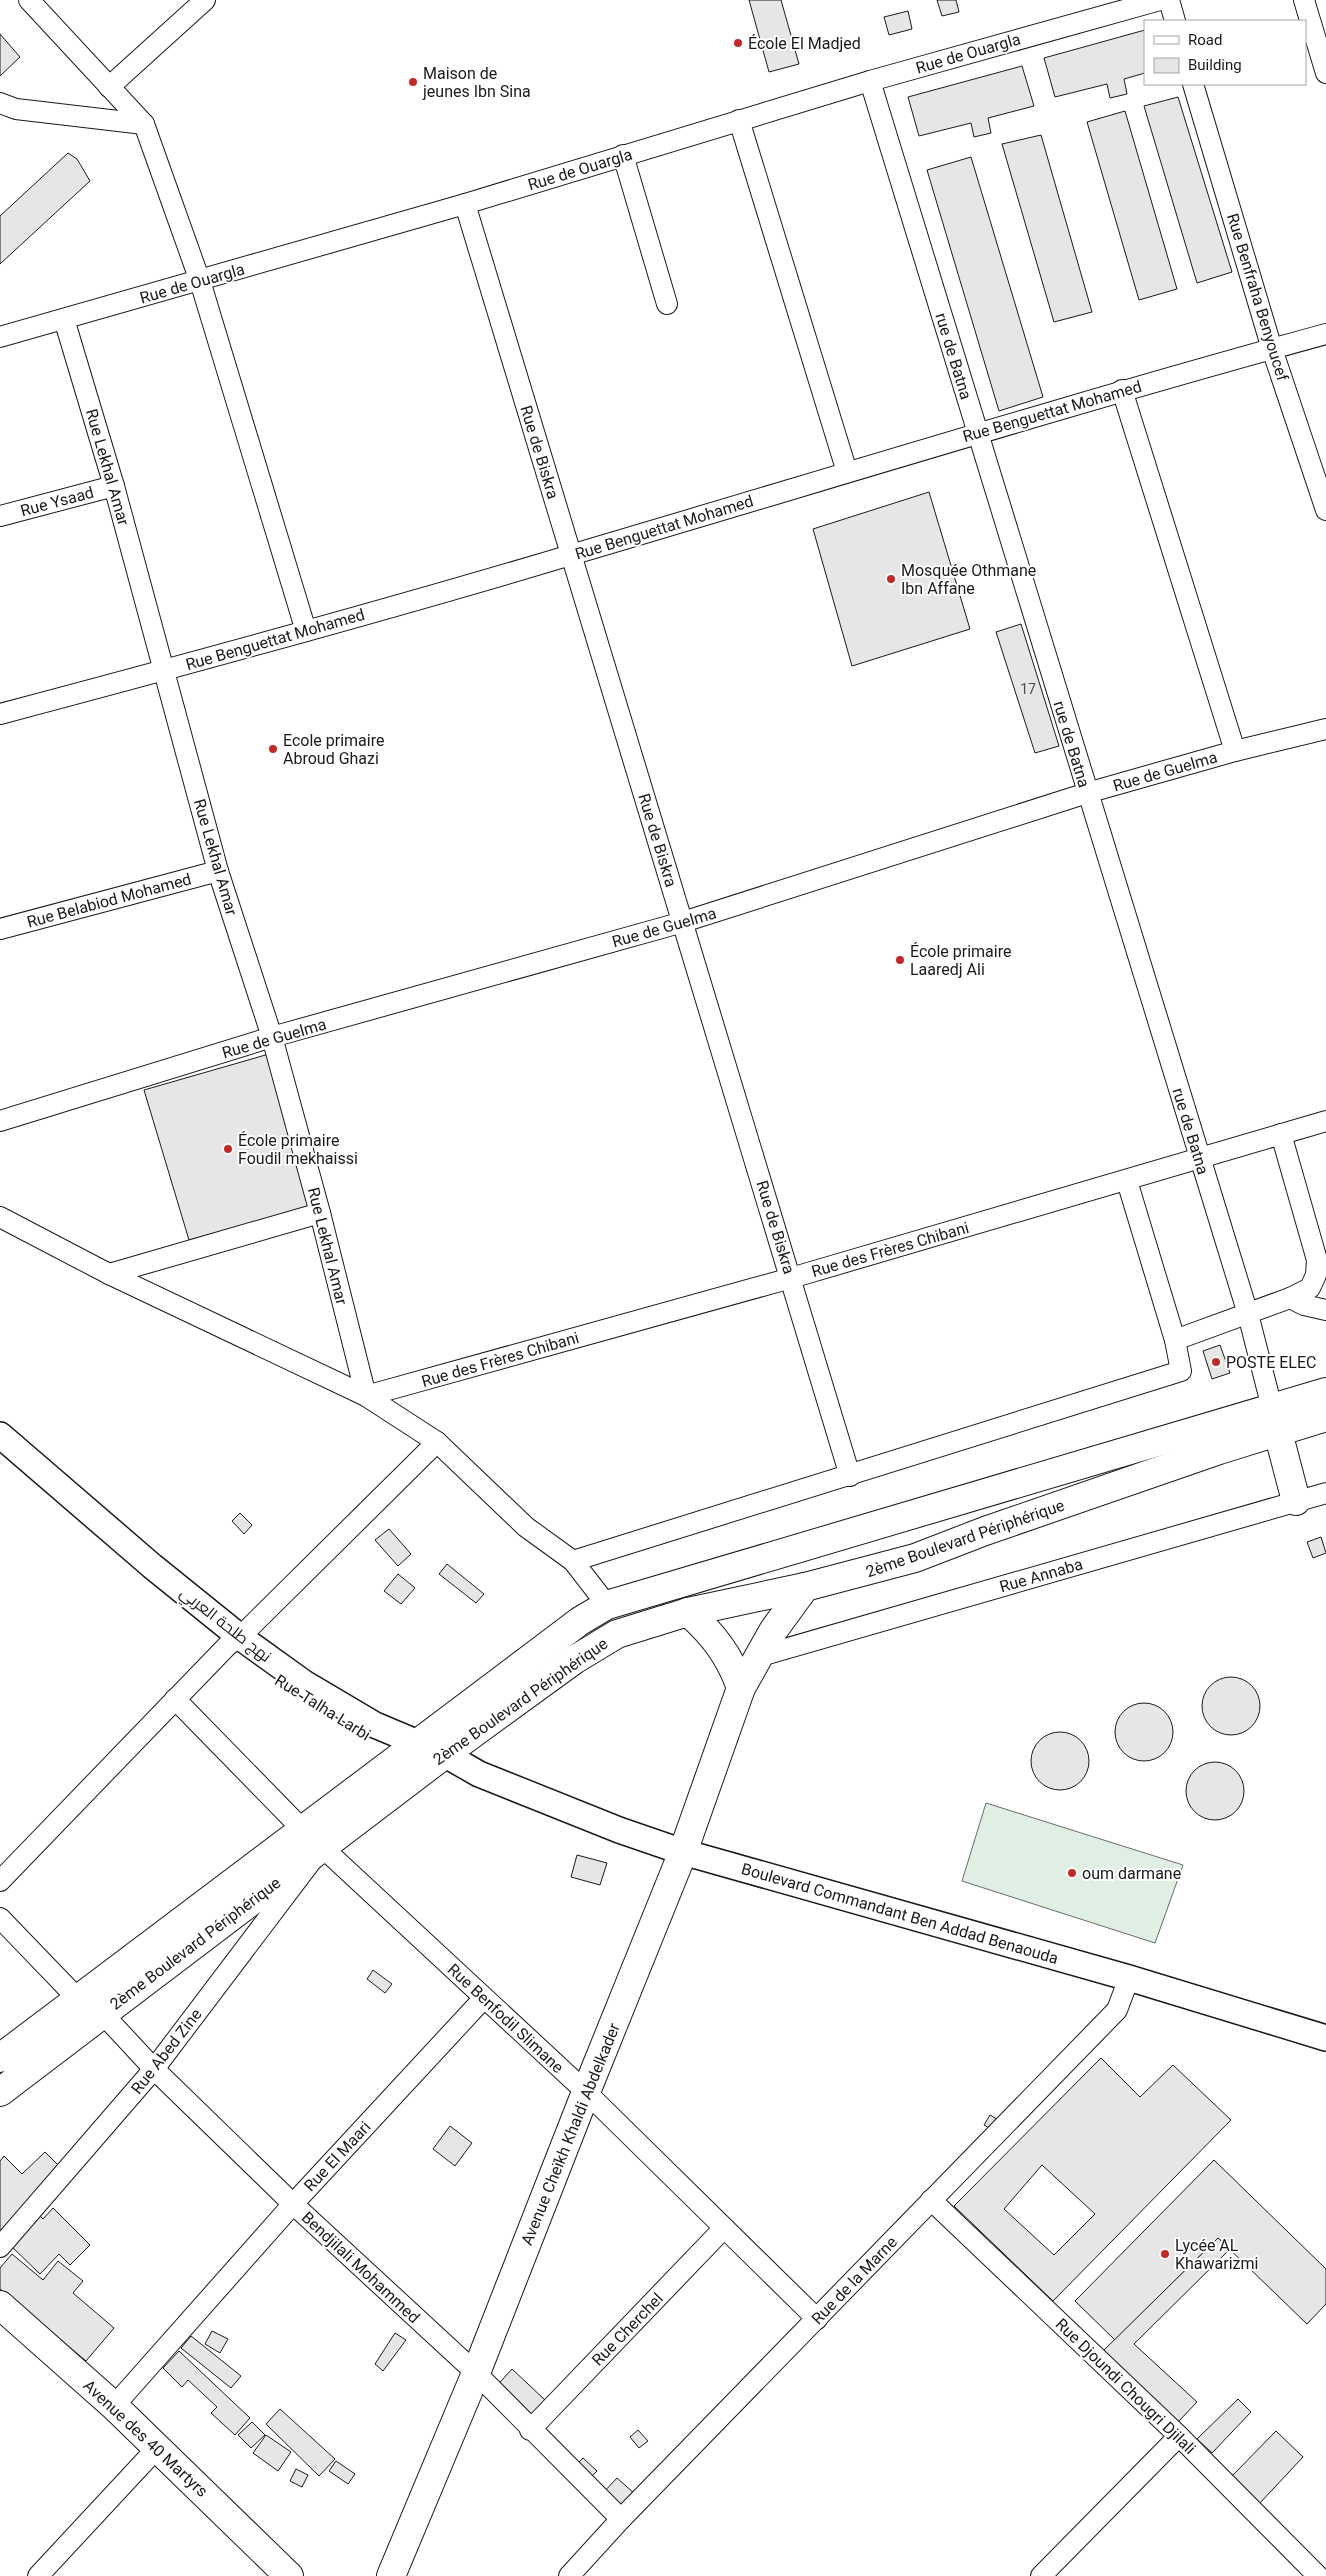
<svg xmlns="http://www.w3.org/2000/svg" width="1326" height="2576" viewBox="0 0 1326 2576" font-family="Roboto,Cairo,sans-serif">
<rect width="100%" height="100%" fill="#fff"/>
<path fill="#e0efe3" stroke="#6a6a6a" d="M986,1803L1183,1865L1155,1943L962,1881Z"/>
<g fill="#e6e6e6" stroke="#1a1a1a" fill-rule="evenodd">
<path d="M749,0H781L799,64L769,72Z"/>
<path d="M937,0H956L959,12L942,16Z"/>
<path d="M908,11L912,29L889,35L884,17Z"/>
<path d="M1145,30V73L1124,79L1127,94L1110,98L1107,84L1055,97L1044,58Z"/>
<path d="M0,34L20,57L0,76Z"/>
<path d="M1022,66L1034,106L988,118L991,133L974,137L971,123L919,136L908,97Z"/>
<path d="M1178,97L1232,272L1197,283L1144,106Z"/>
<path d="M1125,111L1177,289L1139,300L1087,122Z"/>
<path d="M1041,135L1092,312L1054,322L1002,144Z"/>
<path d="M68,153L77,159L90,181L0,264V216Z"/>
<path d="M971,157L1043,397L999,411L927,170Z"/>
<path d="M929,492L970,629L852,666L813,529Z"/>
<path d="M1021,624L1059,746L1035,753L996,632Z"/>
<path d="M269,1054L310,1207L189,1240L144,1090Z"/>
<path d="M1220,1345L1230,1373L1212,1379L1203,1351Z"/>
<path d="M240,1513L252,1525L244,1534L232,1521Z"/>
<path d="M389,1529L411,1554L398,1566L375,1540Z"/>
<path d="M1321,1537L1326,1553L1313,1558L1307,1542Z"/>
<path d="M447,1564L484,1594L476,1603L439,1574Z"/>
<path d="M398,1574L415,1588L401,1604L384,1591Z"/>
<circle cx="1231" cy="1706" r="29"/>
<circle cx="1144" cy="1732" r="29"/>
<circle cx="1060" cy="1761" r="29"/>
<circle cx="1215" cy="1791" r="29"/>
<path d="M577,1855L607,1863L600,1885L571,1877Z"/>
<path d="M373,1970L392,1984L385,1993L367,1979Z"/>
<path d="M1101,2058L1140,2097L1173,2065L1231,2120L1053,2301L954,2206ZM1042,2165L1095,2214L1054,2255L1004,2209Z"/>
<path d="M990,2115L1000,2121L994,2131L984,2125Z"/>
<path d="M450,2126L472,2143L455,2166L433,2149Z"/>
<path d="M45,2152L68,2175L34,2209L43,2219L53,2208L90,2245L70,2265L59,2254L40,2274L10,2245L0,2255V2161L4,2156L22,2174Z"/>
<path d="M1214,2160L1326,2269V2304L1307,2324L1218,2238L1115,2340L1075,2301Z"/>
<path d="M1218,2238L1230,2249L1134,2344L1197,2402L1178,2422L1103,2351Z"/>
<path d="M12,2254L43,2280L58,2261L83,2281L73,2293L114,2328L86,2361L0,2289V2268Z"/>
<path d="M212,2331L228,2339L220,2353L205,2344Z"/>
<path d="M395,2333L406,2340L383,2371L375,2364Z"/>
<path d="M191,2336L241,2376L231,2388L181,2348Z"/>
<path d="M179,2351L250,2418L235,2435L211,2413L217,2407L188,2380L182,2387L163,2368Z"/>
<path d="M512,2369L545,2400L526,2421L493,2390Z"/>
<path d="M1238,2399L1251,2412L1212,2453L1197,2439Z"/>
<path d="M280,2409L335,2459L319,2476L266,2424Z"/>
<path d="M252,2422L265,2435L251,2448L238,2435Z"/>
<path d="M638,2430L648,2441L639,2448L630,2437Z"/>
<path d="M1276,2431L1303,2457L1259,2504L1231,2477Z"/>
<path d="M266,2435L291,2452L278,2471L253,2453Z"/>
<path d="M583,2458L597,2471L589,2479L575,2466Z"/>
<path d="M336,2461L355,2474L348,2484L329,2471Z"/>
<path d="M296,2469L308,2475L302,2487L290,2481Z"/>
<path d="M617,2478L636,2495L621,2511L602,2494Z"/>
</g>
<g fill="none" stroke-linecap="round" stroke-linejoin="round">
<g stroke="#1a1a1a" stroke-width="22">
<g id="minor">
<path d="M29,0L144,124L200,281L306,631"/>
<path d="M1169,0L1175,21"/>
<path d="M1304,0L1326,73"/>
<path d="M870,81L1248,1314L1272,1408"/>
<path d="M1193,84L1272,349L1326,510"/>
<path d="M109,87L205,0"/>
<path d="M0,103L16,109L144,124"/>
<path d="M739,120L847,472"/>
<path d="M623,155L667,304"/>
<path d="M465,204L850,1476"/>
<path d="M64,319L114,486L218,871L272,1037L320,1213L366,1396L791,1278L1326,1121"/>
<path d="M0,337L465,204L870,81L1160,0"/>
<path d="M1122,390L1235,751"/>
<path d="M0,516L114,486"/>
<path d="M0,714C192,663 384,611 574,554C825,480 1074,403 1326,334"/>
<path d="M0,929L218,871"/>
<path d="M0,1121L272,1037L683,922L1087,793L1235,751L1326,729"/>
<path d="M0,1217L109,1274L366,1396L437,1442L526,1527L573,1561L607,1605"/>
<path d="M109,1274L320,1213"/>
<path d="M1290,1298L1304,1305L1326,1310"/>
<path d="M1175,1340L1290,1298L1310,1288L1316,1275L1317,1260L1281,1134"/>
<path d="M573,1561L1181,1371L1175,1340L1127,1181"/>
<path d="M757,1657L1326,1493"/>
<path d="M175,1699L302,1829"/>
<path d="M0,1881L228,1645L240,1637L437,1442"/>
<path d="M0,1918L78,1999"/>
<path d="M102,2013L154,2069L293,2204L476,2373L621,2519"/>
<path d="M931,2200L1179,2436L1318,2576"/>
<path d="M0,2247L154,2069L322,1847L586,2092L817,2319"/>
<path d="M114,2406L293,2204L484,1998"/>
<path d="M530,2430L723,2229"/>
<path d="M38,2576L158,2447"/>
<path d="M569,2576L621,2519L1117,2010L1129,1978"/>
<path d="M1041,2576L1179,2436"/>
</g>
</g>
<g stroke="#1a1a1a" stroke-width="28">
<path id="tertiary" d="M0,1435L152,1566L240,1637L304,1683L375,1725L444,1754L479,1774L619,1830L683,1852L1129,1978L1326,2038"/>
</g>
<g stroke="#1a1a1a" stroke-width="30">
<g id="secondary">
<path d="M688,1612C713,1634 730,1656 741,1688"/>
<path d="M0,2305L114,2406L289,2576"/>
<path d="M391,2576L476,2373L586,2092L683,1852L741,1688L773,1631L805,1587"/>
</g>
</g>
<g stroke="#1a1a1a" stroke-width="30">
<g id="primary">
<path d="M1273,1413L1296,1501"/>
<path d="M0,2058L580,1621L607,1605L1326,1392"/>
<path d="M0,2092L453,1748L574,1660L617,1634L688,1612L805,1587L915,1558L985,1531L1219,1450L1326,1417"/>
</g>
</g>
<use href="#minor" stroke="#fff" stroke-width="20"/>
<use href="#tertiary" stroke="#fff" stroke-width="25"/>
<use href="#secondary" stroke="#fff" stroke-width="28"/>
<use href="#primary" stroke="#fff" stroke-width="28"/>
</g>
<g fill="#c62828" stroke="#fff" stroke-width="2">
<circle cx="738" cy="43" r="5"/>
<circle cx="413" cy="82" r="5"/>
<circle cx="891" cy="579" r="5"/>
<circle cx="273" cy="749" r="5"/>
<circle cx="900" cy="960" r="5"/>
<circle cx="228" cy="1149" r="5"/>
<circle cx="1216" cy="1362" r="5"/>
<circle cx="1072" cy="1873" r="5"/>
<circle cx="1165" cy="2254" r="5"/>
</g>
<g text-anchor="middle" stroke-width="4" stroke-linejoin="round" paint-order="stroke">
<g font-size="14" fill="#4d4d4d">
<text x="1028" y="694">17</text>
</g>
<g font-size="16" fill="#1a1a1a" stroke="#fff" text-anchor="start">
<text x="748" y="49">École El Madjed</text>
<text x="423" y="79">Maison de<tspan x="423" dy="18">jeunes Ibn Sina</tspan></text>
<text x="901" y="576">Mosquée Othmane<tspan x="901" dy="18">Ibn Affane</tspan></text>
<text x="283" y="746">Ecole primaire<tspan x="283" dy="18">Abroud Ghazi</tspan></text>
<text x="910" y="957">École primaire<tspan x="910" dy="18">Laaredj Ali</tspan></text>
<text x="238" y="1146">École primaire<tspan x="238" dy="18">Foudil mekhaissi</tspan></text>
<text x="1226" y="1368">POSTE ELEC</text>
<text x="1082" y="1879">oum darmane</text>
<text x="1175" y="2251">Lycée AL<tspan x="1175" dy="18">Khawarizmi</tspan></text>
</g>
<g font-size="16" fill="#1a1a1a" stroke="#fff">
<text transform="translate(968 53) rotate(-16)" y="6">Rue de Ouargla</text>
<text transform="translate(580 169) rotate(-17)" y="6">Rue de Ouargla</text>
<text transform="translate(192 283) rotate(-16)" y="6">Rue de Ouargla</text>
<text transform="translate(1258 297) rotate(73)" y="6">Rue Benfraha Benyoucef</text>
<text transform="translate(954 356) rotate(73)" y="6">rue de Batna</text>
<text transform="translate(1052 411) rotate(-16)" y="6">Rue Benguettat Mohamed</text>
<text transform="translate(540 452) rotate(73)" y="6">Rue de Biskra</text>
<text transform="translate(108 467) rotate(74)" y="6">Rue Lekhal Amar</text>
<text transform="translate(57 501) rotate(-15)" y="6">Rue Ysaad</text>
<text transform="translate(664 527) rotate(-17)" y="6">Rue Benguettat Mohamed</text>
<text transform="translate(275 639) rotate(-16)" y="6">Rue Benguettat Mohamed</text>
<text transform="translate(1072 744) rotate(73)" y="6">rue de Batna</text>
<text transform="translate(1165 771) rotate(-16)" y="6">Rue de Guelma</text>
<text transform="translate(658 840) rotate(73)" y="6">Rue de Biskra</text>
<text transform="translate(216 857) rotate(74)" y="6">Rue Lekhal Amar</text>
<text transform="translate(109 900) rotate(-15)" y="6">Rue Belabiod Mohamed</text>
<text transform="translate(664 927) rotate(-16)" y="6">Rue de Guelma</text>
<text transform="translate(274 1038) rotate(-16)" y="6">Rue de Guelma</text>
<text transform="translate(1191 1131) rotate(73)" y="6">rue de Batna</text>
<text transform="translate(776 1227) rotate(73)" y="6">Rue de Biskra</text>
<text transform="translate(328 1246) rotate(76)" y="6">Rue Lekhal Amar</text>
<text transform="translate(890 1249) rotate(-16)" y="6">Rue des Frères Chibani</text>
<text transform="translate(500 1359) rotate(-16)" y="6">Rue des Frères Chibani</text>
<text transform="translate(965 1538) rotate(-19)" y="6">2ème Boulevard Périphérique</text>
<text transform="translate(1041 1575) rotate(-16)" y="6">Rue Annaba</text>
<text transform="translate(226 1624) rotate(38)" y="6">نهج طلحة العربي</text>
<text transform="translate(520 1701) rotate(-35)" y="6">2ème Boulevard Périphérique</text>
<text transform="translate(323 1707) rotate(32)" y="6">Rue Talha Larbi</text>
<text transform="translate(900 1913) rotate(16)" y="6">Boulevard Commandant Ben Addad Benaouda</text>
<text transform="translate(195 1943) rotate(-37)" y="6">2ème Boulevard Périphérique</text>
<text transform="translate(506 2018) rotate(43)" y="6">Rue Benfodil Slimane</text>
<text transform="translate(166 2051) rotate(-52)" y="6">Rue Abed Zine</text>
<text transform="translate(570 2134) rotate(-68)" y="6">Avenue Cheïkh Khaldi Abdelkader</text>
<text transform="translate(337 2156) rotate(-47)" y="6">Rue El Maari</text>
<text transform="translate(361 2267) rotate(43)" y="6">Bendjilali Mohammed</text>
<text transform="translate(854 2280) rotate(-46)" y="6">Rue de la Marne</text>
<text transform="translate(627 2329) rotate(-46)" y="6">Rue Cherchel</text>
<text transform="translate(1126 2386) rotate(44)" y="6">Rue Djoundi Chougri Djilali</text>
<text transform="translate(146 2438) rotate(43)" y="6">Avenue des 40 Martyrs</text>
</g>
</g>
<rect x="1144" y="20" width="162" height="65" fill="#ffffff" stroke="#a3a3a3"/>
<rect x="1154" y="36" width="25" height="8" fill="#ffffff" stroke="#a3a3a3"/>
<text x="1188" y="45" font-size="15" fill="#1a1a1a">Road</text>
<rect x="1154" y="58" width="25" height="15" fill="#e6e6e6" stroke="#a3a3a3"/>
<text x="1188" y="70" font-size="15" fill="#1a1a1a">Building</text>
</svg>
